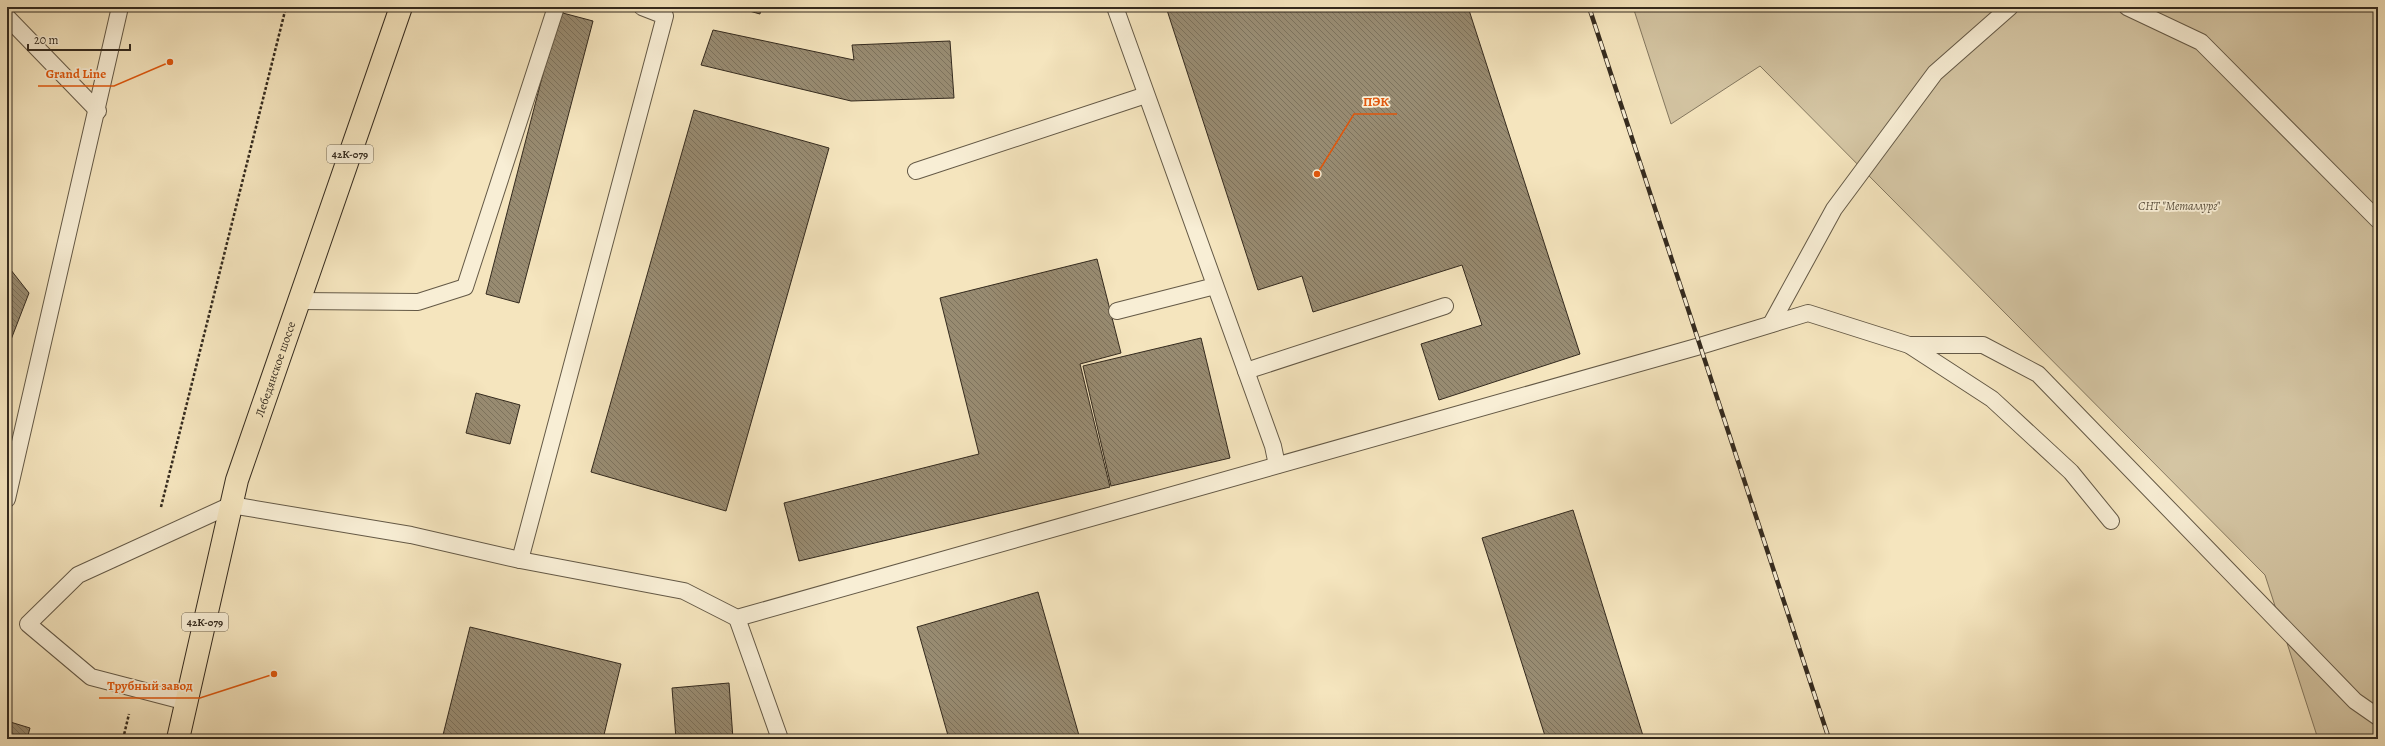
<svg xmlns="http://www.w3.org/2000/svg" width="2385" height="746" viewBox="0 0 2385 746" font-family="Alegreya,serif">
<defs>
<pattern id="building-back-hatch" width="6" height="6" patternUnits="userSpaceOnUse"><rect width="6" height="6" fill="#988b71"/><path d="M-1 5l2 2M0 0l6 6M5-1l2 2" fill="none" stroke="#7d725c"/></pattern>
</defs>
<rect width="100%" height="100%" fill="#f5e5be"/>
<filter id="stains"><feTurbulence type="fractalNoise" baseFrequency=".005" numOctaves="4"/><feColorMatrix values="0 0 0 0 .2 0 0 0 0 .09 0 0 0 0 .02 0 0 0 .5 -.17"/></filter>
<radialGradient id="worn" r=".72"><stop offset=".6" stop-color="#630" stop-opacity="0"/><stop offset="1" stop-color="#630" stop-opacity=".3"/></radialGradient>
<path fill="#d4c5a3" stroke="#847860" d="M1633,7H2378V739H2318L2265,575L1760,66L1671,124Z"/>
<g fill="url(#building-back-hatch)" stroke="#342a1e">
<path d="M735,7H761L760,14Z"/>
<path d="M1166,7H1468L1580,354L1439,400L1421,344L1482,325L1462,265L1313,312L1302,276L1258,290Z"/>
<path d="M559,12L593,21L519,303L486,294Z"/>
<path d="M713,30L854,60L852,45L950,41L954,98L851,101L701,65Z"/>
<path d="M694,110L829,148L726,511L591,472Z"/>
<path d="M1097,259L1121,353L1080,364L1110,487L799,561L784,503L979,454L940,298Z"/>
<path d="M7,265L29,293L7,350Z"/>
<path d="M1201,338L1230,458L1111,486L1083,366Z"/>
<path d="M476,393L520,405L510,444L466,433Z"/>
<path d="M1573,510L1644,739H1546L1482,538Z"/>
<path d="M1038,592L1080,739H949L917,627Z"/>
<path d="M470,627L621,664L603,739H442Z"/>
<path d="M729,683L733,739H676L672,688Z"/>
<path d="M7,721L30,728L27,739H7Z"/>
</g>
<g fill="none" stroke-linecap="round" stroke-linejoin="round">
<g stroke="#645946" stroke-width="18">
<g id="service">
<path d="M1115,7L1273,446L1277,465"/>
<path d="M2127,7L2201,42L2378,220"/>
<path d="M7,17L98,111"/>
<path d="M916,171L1146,95"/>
<path d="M299,301L418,302L465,287L556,7"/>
<path d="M1117,311L1215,286"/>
<path d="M1771,324L1834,209L1935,73L2010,7"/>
<path d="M1909,345H1983L2038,374L2355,701L2378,717"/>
<path d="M1246,371L1445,306"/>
<path d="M7,499L120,7"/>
<path d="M520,560L665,16L642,7"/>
<path d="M737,618L780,739"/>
<path d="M187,702L91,677L28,624L78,575L231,505L411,535L520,560L684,591L737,618L1700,346L1808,313L1909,345L1992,399L2071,472L2111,521"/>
</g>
</g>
<g stroke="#342a1e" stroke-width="24">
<g id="primary">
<path id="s1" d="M178,739L237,480L401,7"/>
</g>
</g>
<g stroke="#342a1e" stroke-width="2.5" stroke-dasharray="3 2" stroke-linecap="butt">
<path d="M161,507L286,7"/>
<path d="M123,739L129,714"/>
</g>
<use href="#service" stroke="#f8eed5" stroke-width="16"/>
<use href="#primary" stroke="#f5e5be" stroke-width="22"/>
<g stroke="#342a1e" stroke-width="4.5">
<path id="rail" d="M1589,7L1829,739"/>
</g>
<use href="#rail" stroke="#f8eed5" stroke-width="3" stroke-dasharray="9" stroke-linecap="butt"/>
</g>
<g text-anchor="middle" stroke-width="3.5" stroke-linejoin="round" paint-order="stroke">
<g fill="#f8eed5" stroke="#6f6555" stroke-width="1">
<rect x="327" y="145" width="46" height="18" rx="3"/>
<rect x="182" y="613" width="46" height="18" rx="3"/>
</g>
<g font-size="11" font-weight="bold" fill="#342a1e">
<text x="350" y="158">42К-079</text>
<text x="205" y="626">42К-079</text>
</g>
<g font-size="12" font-style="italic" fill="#5c513f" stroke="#f8eed5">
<text x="2179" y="210">СНТ "Металлург"</text>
</g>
<g font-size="12" fill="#342a1e" stroke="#f8eed5">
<text dy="4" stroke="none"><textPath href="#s1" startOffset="383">Лебедянское шоссе</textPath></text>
</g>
</g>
<path fill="none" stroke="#df570d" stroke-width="1.5" d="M170 62L114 86H38M1317 174L1354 114H1397M274 674L200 698H99"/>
<g fill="#df570d" stroke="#f8eed5" stroke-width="1.5">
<circle cx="170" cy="62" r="4"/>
<circle cx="1317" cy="174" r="4"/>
<circle cx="274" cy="674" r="4"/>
</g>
<g font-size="13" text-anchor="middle" font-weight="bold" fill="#df570d" stroke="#f8eed5" stroke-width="3.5" stroke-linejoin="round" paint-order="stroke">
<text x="76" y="78">Grand Line</text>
<text x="1376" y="106">ПЭК</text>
<text x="150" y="690">Трубный завод</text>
</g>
<rect width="2385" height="746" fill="none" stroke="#f5e5be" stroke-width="24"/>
<rect x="8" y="8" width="2369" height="730" fill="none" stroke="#342a1e" stroke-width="2"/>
<rect x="12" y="12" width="2361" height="722" fill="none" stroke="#342a1e"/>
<path d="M28 44v6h102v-6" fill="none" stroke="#342a1e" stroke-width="2"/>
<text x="34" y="44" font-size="12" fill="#342a1e" stroke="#f8eed5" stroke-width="3" paint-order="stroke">20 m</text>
<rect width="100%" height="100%" filter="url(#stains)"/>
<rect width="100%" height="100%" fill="url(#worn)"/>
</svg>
